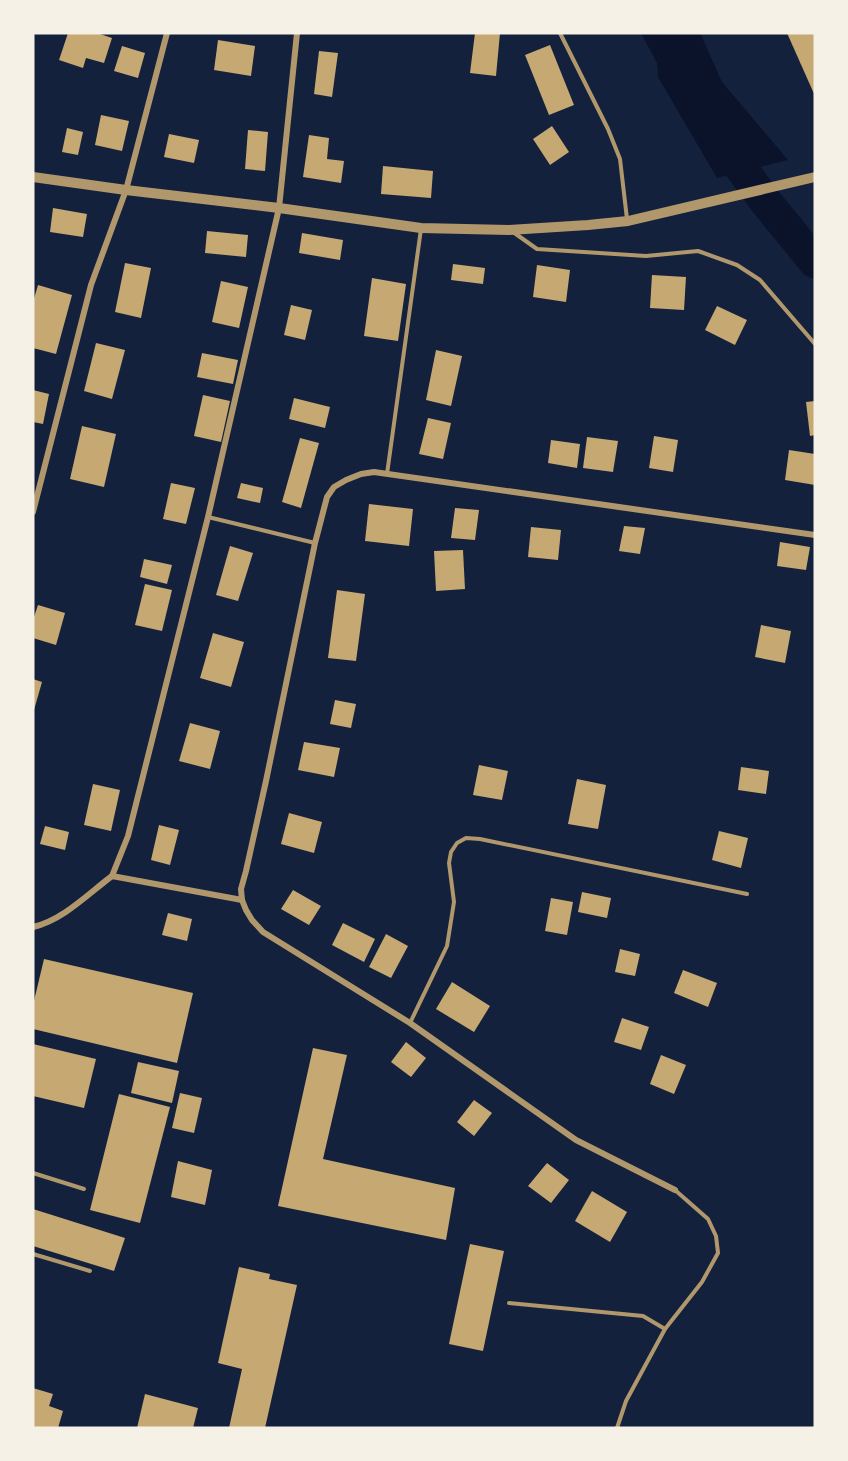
<svg xmlns="http://www.w3.org/2000/svg" width="848" height="1461" viewBox="0 0 848 1461" font-family="'Golos Text',sans-serif">
<rect width="100%" height="100%" fill="#14213d"/>
<path fill="#0b132b" d="M641,33H700L722,82L788,160L717,178L658,77L657,63Z"/>
<g fill="none" stroke-linecap="round" stroke-linejoin="round">
<path stroke="#0b132b" stroke-width="33" d="M717,135L766,202L815,262"/>
</g>
<g fill="#c6a872">
<path d="M68,33H97L112,38L104,63L86,58L83,68L59,60Z"/>
<path d="M475,33H500L496,76L470,73Z"/>
<path d="M787,33H815V96Z"/>
<path d="M218,40L255,46L251,76L214,70Z"/>
<path d="M550,45L574,105L549,115L525,55Z"/>
<path d="M122,46L145,53L138,78L114,71Z"/>
<path d="M319,51L338,53L332,97L314,94Z"/>
<path d="M101,115L129,121L122,151L95,145Z"/>
<path d="M552,126L569,152L550,165L533,139Z"/>
<path d="M67,128L83,132L78,155L62,152Z"/>
<path d="M248,130L268,132L265,171L245,169Z"/>
<path d="M169,134L199,140L194,163L164,157Z"/>
<path d="M309,135L329,138L327,159L344,161L341,183L303,177Z"/>
<path d="M383,166L433,171L431,198L381,194Z"/>
<path d="M53,208L87,214L83,237L50,232Z"/>
<path d="M207,231L248,235L246,257L205,253Z"/>
<path d="M302,233L343,240L340,260L299,253Z"/>
<path d="M125,263L151,268L141,318L115,312Z"/>
<path d="M453,264L485,268L483,284L451,280Z"/>
<path d="M537,265L570,270L566,302L533,297Z"/>
<path d="M652,275L686,277L684,310L650,308Z"/>
<path d="M372,278L406,284L398,341L364,336Z"/>
<path d="M221,281L248,287L239,328L212,322Z"/>
<path d="M38,285L72,295L56,354L33,348V302Z"/>
<path d="M291,305L312,310L305,340L284,335Z"/>
<path d="M717,306L747,320L735,345L705,330Z"/>
<path d="M96,343L125,350L112,399L84,391Z"/>
<path d="M436,350L462,356L451,406L426,400Z"/>
<path d="M202,353L238,360L233,384L197,377Z"/>
<path d="M33,390L49,394L43,424L33,422Z"/>
<path d="M203,395L230,401L221,442L194,436Z"/>
<path d="M294,398L330,407L325,428L289,419Z"/>
<path d="M815,401V435L810,436L806,402Z"/>
<path d="M428,418L451,423L443,459L419,454Z"/>
<path d="M82,426L116,434L104,487L70,479Z"/>
<path d="M654,436L678,440L673,472L649,468Z"/>
<path d="M587,437L618,441L613,472L583,468Z"/>
<path d="M300,438L319,443L301,508L282,502Z"/>
<path d="M551,440L580,444L577,468L548,463Z"/>
<path d="M789,450L815,454V485L785,480Z"/>
<path d="M171,483L195,488L186,524L163,519Z"/>
<path d="M241,483L263,488L260,503L237,498Z"/>
<path d="M369,504L413,509L409,546L365,541Z"/>
<path d="M455,508L479,510L475,540L451,538Z"/>
<path d="M624,526L645,528L640,554L619,551Z"/>
<path d="M531,527L561,530L558,560L528,557Z"/>
<path d="M780,542L810,547L806,570L777,566Z"/>
<path d="M230,546L253,553L238,601L216,595Z"/>
<path d="M463,550L465,589L436,591L434,551Z"/>
<path d="M144,559L172,565L167,584L140,577Z"/>
<path d="M145,584L172,590L162,631L135,625Z"/>
<path d="M337,590L365,594L356,661L328,658Z"/>
<path d="M38,605L65,613L56,645L33,638V620Z"/>
<path d="M761,625L791,631L785,663L755,657Z"/>
<path d="M213,633L244,642L231,687L200,678Z"/>
<path d="M33,679L42,682L34,710H33Z"/>
<path d="M335,700L356,704L351,728L330,724Z"/>
<path d="M190,723L220,731L210,769L179,761Z"/>
<path d="M304,742L340,748L334,777L298,770Z"/>
<path d="M479,765L508,771L502,800L473,795Z"/>
<path d="M741,767L769,771L766,794L738,790Z"/>
<path d="M577,779L606,785L598,829L568,824Z"/>
<path d="M93,784L120,790L111,831L84,825Z"/>
<path d="M289,813L322,822L314,853L281,844Z"/>
<path d="M159,825L179,830L170,865L151,860Z"/>
<path d="M45,826L69,832L65,850L40,844Z"/>
<path d="M719,831L748,838L741,868L712,860Z"/>
<path d="M293,890L321,906L309,925L281,909Z"/>
<path d="M582,892L611,898L607,918L578,912Z"/>
<path d="M551,898L573,902L567,935L545,931Z"/>
<path d="M168,913L192,919L187,941L162,935Z"/>
<path d="M343,923L375,939L364,962L332,945Z"/>
<path d="M386,934L408,946L391,978L369,967Z"/>
<path d="M620,949L640,954L635,976L615,972Z"/>
<path d="M44,959L193,993L177,1063L33,1029V1005Z"/>
<path d="M683,970L717,983L708,1007L674,993Z"/>
<path d="M452,982L490,1006L474,1032L436,1009Z"/>
<path d="M622,1018L649,1027L641,1050L614,1042Z"/>
<path d="M406,1042L426,1058L411,1077L391,1062Z"/>
<path d="M33,1044L96,1059L84,1108L33,1096Z"/>
<path d="M313,1048L347,1055L323,1159L455,1188L446,1240L278,1206Z"/>
<path d="M661,1055L686,1065L674,1094L650,1084Z"/>
<path d="M138,1062L179,1071L172,1103L131,1093Z"/>
<path d="M180,1093L202,1098L194,1133L172,1128Z"/>
<path d="M119,1094L170,1107L140,1223L90,1210Z"/>
<path d="M474,1100L492,1113L474,1136L457,1122Z"/>
<path d="M178,1161L212,1170L205,1205L171,1197Z"/>
<path d="M547,1163L569,1180L551,1203L528,1186Z"/>
<path d="M592,1191L627,1212L610,1242L575,1221Z"/>
<path d="M33,1209L125,1238L114,1271L33,1246Z"/>
<path d="M470,1244L504,1251L483,1351L449,1344Z"/>
<path d="M239,1267L270,1274L269,1279L297,1285L265,1428H229L242,1369L218,1363Z"/>
<path d="M33,1388L53,1394L49,1406L63,1411L58,1428H33Z"/>
<path d="M145,1394L198,1408L193,1428H137Z"/>
</g>
<g fill="none" stroke-linecap="round" stroke-linejoin="round">
<g stroke="#b1986c" stroke-width="4">
<path d="M560,33L608,129L620,159L627,219"/>
<path d="M513,232L537,249L646,256L698,251L737,265L760,280L815,344"/>
<path d="M387,474L421,229"/>
<path d="M208,517L315,543"/>
<path d="M410,1023L447,946L454,902L449,863L451,852L457,843L466,838L480,839L747,894"/>
<path d="M33,1173L84,1189"/>
<path d="M33,1254L90,1271"/>
<path d="M509,1303L643,1316L665,1329"/>
<path d="M617,1428L626,1401L665,1329L702,1282L718,1253L716,1236L708,1219L675,1190"/>
</g>
<g stroke="#b1986c" stroke-width="6">
<path d="M33,512L91,285L126,190L167,33"/>
<path d="M112,876L128,836L208,517L279,208L297,33"/>
<path d="M33,927C63,920 88,894 112,876L242,900"/>
<path d="M675,1190L576,1140L410,1023L263,932L252,920L246,910L242,900L241,889L246,871L266,781L315,543L327,497L334,487L346,480L361,474L374,472L815,535"/>
</g>
<path stroke="#b1986c" stroke-width="10" d="M33,177L126,190L279,208L421,228L509,230L588,225L628,221L815,177"/>
</g>
<rect width="848" height="1461" fill="none" stroke="#f6f1e7" stroke-width="69"/>
</svg>
